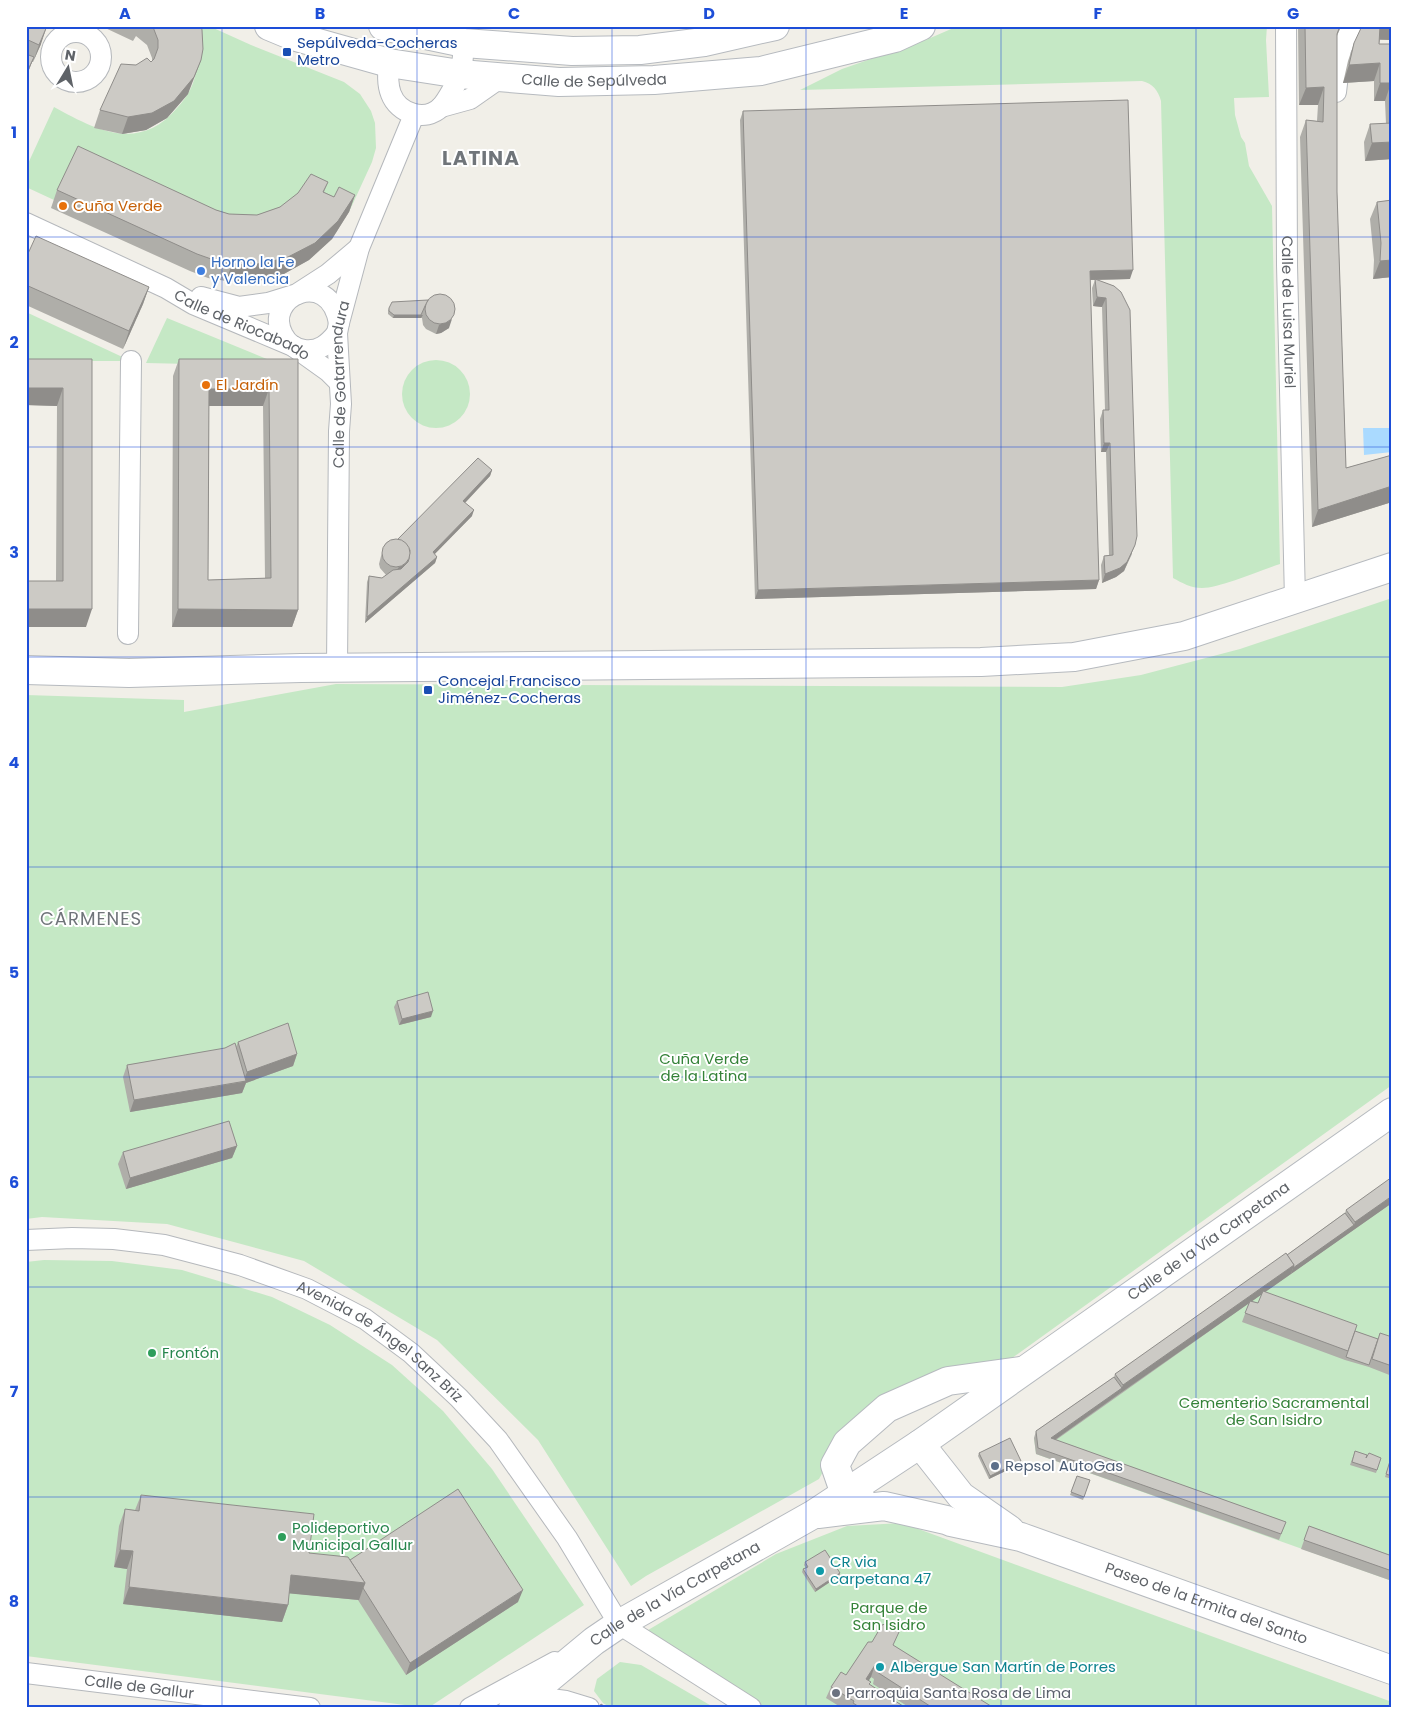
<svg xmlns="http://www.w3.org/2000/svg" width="1418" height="1734" viewBox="0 0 1418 1734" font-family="Poppins,sans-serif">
<rect width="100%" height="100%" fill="#f1efe8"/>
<g fill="#c5e8c5">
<path d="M188,26H209L251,45L344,82L360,94L371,111L375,123L376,148L372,162L349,212L274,224L54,200L26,187V168L54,107C96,130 139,153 177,108C187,97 196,83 196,67C197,54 190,39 188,26Z"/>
<path d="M958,26H1267L1266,40L1269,97L1234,98L1235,115L1241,137L1245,143L1249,166L1272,206L1280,564C1261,570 1220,588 1202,588C1191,588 1182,583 1173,578L1161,101C1158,90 1153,84 1142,81L800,90L842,69L928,39Z"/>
<path d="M26,312L131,361H26Z"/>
<path d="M167,318L284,366L146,363Z"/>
<circle cx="436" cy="394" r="34"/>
<path d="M1392,598V1085L1012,1358L940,1371L847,1428L819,1479L646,1576L631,1586L538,1440L437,1340L304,1261L167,1224L42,1217L26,1219V695L184,700V712L336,684L1062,687L1141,675L1240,649Z"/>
<path d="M1392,1178V1581L1036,1454L1034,1438L1281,1260Z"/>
<path d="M44,1260L112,1261L182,1270L272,1297L330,1325L392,1365L443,1411L492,1469L584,1605L428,1708L26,1656V1262Z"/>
<path d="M902,1523L1392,1702V1708H751L638,1636L776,1554L847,1526Z"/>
<path d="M620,1662L641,1665L715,1708H611L603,1703L594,1691L597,1679Z"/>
</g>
<path fill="#aadaff" d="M1363,428H1392V452L1364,455Z"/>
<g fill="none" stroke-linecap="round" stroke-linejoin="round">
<g stroke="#b5b8bc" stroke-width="22">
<g id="street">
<path id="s1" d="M1286,26L1287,265L1295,599"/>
<circle cx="76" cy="57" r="25"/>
<path d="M389,63C388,73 387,84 391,94C398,113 425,123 441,107C446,102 458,81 460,74C463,65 463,53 464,43"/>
<path d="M1336,92L1341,49L1353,26"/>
<path d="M441,107L470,99L500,78"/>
<path id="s2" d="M26,223L166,288L193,304L293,346L328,371L339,382"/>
<path d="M201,297L239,307L268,303L297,294L328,274L359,248"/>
<path d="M337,333C328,344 319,352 304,350C295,349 287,343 283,335C262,297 329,266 339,323"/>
<path d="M128,634L131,361"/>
<path id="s3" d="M337,668L339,431L341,404L337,333L339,323L359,248L414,115"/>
<path id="s4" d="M26,1240L72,1238L114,1239L164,1245L240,1265L307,1289L365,1319L411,1353L459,1398L498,1440L567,1538L619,1624L751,1708"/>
<path id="s5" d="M26,1673L310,1708"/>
<path d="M527,1696L566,1701L589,1708"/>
<path d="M470,1708L555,1662"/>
</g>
</g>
<g stroke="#b6babf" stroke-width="30">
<g id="secondary">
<path id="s6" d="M269,26L293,36L389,63L460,74L559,82L654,80L761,71L895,38L921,26"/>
<path d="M383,26L464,43L572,51L640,50L704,42L775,26"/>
<path d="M26,670L129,673L301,668L981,662L1074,657L1184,636L1392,567"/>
<path d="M920,1444L961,1496L1010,1530"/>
<path d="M861,1499L845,1494L835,1465L847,1443L887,1408L948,1381L1020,1371"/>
<path id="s7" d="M818,1514L884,1506L946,1520L951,1522L1021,1537L1392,1670"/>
<path id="s8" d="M513,1708L594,1641L619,1624L814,1514L920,1444L1392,1112"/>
</g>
</g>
<use href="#street" stroke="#fff" stroke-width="20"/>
<use href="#secondary" stroke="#fff" stroke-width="28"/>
</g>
<g fill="#afaea9" fill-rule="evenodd">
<path d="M26,26L41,44L33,62H32L26,77Z"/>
<path d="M101,26H201L188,94L167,118L146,130L122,134L94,128L100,110L136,65L152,62V58L147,45L136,36L133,41Z"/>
<path d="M1298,26H1341L1337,36V192L1346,468L1392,455V502L1312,527L1300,137L1306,120L1317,121L1318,105H1299Z"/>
<path d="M1392,26V159L1365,161L1364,142L1370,124H1386L1385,101H1374V81L1343,83L1348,61L1354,43ZM1380,40H1390V44H1379Z"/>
<path d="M743,111L1130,279L1096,280L1114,286L1132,554L1124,571L1116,577L1102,583L1101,565L1104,556L1109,555L1106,452H1101L1100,419L1103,410H1105L1102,307L1093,306L1092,288L1095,280H1090L1099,580L1096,589L755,599L740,120Z"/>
<path d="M1392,175V199L1390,179Z"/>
<path d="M328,182L324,192L334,197L355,195L349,212L332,239L309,260L282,275L263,280L245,282L226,281L208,278L190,271L51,208L57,190L216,210L229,214L257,215L280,207Z"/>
<path d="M1392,200V277L1373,279L1374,260L1370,219L1377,202Z"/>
<path d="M26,258L149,287L143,304L123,349L26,305Z"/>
<path d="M428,300L449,328L441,333L436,334L426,329L423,325L422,318H393L388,314V311L389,308Z"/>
<path d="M92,359L86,627H26V581H56L57,406L26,405Z"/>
<path d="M179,359H298V610L292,627H172L173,376ZM209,406H263L265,578L208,580Z"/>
<path d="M492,470L490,476L465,503L472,516L434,554L437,557L435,563L365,623L367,582L369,576L382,578L386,575L380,568L379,564L381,556L384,547L397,540Z"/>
<path d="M397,1001L431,1017L399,1025L394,1007Z"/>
<path d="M238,1042L297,1054L293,1066L246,1083L242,1093L130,1112L123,1077L127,1065L236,1047Z"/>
<path d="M237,1146L232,1158L126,1189L118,1164L123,1152Z"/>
<path d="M1392,1203L1265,1292L1355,1331L1378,1339L1392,1337V1376L1369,1367L1345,1360L1242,1322L1249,1303L1056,1440L1286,1522L1279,1540L1036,1454L1034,1438L1036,1431L1114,1377L1115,1374L1287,1255L1345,1213L1346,1210ZM1262,1294L1258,1303L1252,1301Z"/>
<path d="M1355,1451L1367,1455L1381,1458L1376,1473L1350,1465Z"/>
<path d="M979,1453L1020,1464L989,1479L978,1456Z"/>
<path d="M1390,1461H1392V1479L1385,1477Z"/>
<path d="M1077,1476L1090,1480L1083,1500L1070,1495Z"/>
<path d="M141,1495L309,1553L350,1560L518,1602L406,1675L358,1600L289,1593L288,1605L282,1622L123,1604L127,1569L114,1567L119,1526L125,1509L135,1510Z"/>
<path d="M1309,1526L1392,1556V1581L1301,1549Z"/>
<path d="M805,1562L840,1573L839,1576L815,1592L802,1572L803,1569L806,1568L804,1565Z"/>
<path d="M894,1646L994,1708H910L873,1684L874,1679L871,1677L869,1680L870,1685L906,1708H842L826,1698L831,1687L846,1675Z"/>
</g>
<g fill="#8f8d8a">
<path d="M47,26L41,44L33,62L39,45Z"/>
<path d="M1379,26H1392V36L1390,40L1374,39Z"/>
<path d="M34,57L27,75L26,77V74Z"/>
<path d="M201,60L188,94L167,118L146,130L122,134L128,117Z"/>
<path d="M1380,63L1374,81L1343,83L1349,65Z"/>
<path d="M1380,83H1391L1385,101H1374Z"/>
<path d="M1324,87L1318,105H1299L1306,88Z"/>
<path d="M1392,142V159L1365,161L1372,143Z"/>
<path d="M355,195L349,212L332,239L309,260L282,275L263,280L245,282L226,281L232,264Z"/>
<path d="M1392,260V277L1373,279L1380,261Z"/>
<path d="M1133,270L1130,279L1087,280L1090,271Z"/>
<path d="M149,287L143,304L123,349L129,331Z"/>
<path d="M1097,297L1106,298L1102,307L1093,306Z"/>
<path d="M394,315H423L421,318H393Z"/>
<path d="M452,319L449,328L441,333L436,334L439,325Z"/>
<path d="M26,388H63L57,406L26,405Z"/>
<path d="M209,389H269L263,406H202Z"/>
<path d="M1104,443H1110L1106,452H1101Z"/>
<path d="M492,470L490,476L461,507L463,501Z"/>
<path d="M1392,486V502L1312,527L1318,510Z"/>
<path d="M474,510L472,516L430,559L433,552Z"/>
<path d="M1135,545L1124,571L1116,577L1102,583L1105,574Z"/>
<path d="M437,557L435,563L365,623L367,617Z"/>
<path d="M409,559L403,572L395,577L398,568Z"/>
<path d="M1099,580L1096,589L755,599L758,590Z"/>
<path d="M26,609H92L86,627H26Z"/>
<path d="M178,609L298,610L292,627H172Z"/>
<path d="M433,1011L431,1017L399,1025L402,1019Z"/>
<path d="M297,1054L293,1066L246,1083L242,1093L130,1112L134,1100L243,1082L247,1072Z"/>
<path d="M237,1146L232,1158L126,1189L130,1178Z"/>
<path d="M1392,1196V1203L1291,1274L1293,1268L1354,1225L1355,1222Z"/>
<path d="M1294,1265L1291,1274L1119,1394L1123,1385Z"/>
<path d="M1122,1388L1119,1394L1049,1444L1051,1438Z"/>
<path d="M1021,1461L1020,1464L989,1479L990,1476Z"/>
<path d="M120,1550L133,1551L127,1569L114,1567Z"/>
<path d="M840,1573L839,1576L815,1592L816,1589Z"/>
<path d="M291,1575L365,1583L359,1600L285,1593Z"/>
<path d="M129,1587L288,1605L282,1622L123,1604Z"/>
<path d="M523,1590L518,1602L406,1675L410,1663Z"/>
<path d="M875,1665L871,1677L862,1691L866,1679Z"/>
</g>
<g fill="#cccac5" stroke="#8f8d8a" fill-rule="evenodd">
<path d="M26,26H47L39,45L26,39Z"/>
<path d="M152,26H201L202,30L203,49L201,60L194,77L174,101L152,113L128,117L100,110L121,64L136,65L147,58L151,62L154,59L158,48V40L153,27Z"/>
<path d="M1305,26H1340L1337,34V192L1346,468L1392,455V486L1318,510L1306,120L1323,122L1324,87L1306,88Z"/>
<path d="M1362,26H1380L1379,44H1392V93L1391,83H1380V63L1349,65L1354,43Z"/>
<path d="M26,54L34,57L26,74Z"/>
<path d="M1128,100L1133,270L1090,271L1099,580L758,590L743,111Z"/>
<path d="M1392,123V142L1372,143L1370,124Z"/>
<path d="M78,146L216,210L229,214L257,215L280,207L298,193L311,174L328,182L323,192L334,197L339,187L355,195L338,221L315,243L288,257L269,262L251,265L232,264L214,260L197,254L57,190Z"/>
<path d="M1392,200V260L1380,261L1381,243L1377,202Z"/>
<path d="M36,236L149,287L129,331L26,285V258Z"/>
<path d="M1095,279L1114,286L1121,292L1130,310L1137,536L1135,545L1127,562L1120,568L1105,574L1104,556L1113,555L1110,443H1104L1103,410H1109L1106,298L1097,297Z"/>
<circle cx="440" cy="309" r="15"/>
<path d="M428,300L425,306L421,315H394L389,311V308L392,302Z"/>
<path d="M26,359H92V609H26V581H63V388H26Z"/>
<path d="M179,359H298V610L178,609ZM209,389H269L271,578L208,580Z"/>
<path d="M478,458L492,470L463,501L474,510L433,552L437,557L367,617L369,576L382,578L393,570L401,569L408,562L409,559L410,550L404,542L397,540Z"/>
<circle cx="396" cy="553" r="14"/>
<path d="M428,992L433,1011L402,1019L397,1001Z"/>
<path d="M288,1023L297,1054L247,1072L238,1042Z"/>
<path d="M235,1043L246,1081L134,1100L127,1065L225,1048Z"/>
<path d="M229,1121L237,1146L130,1178L123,1152Z"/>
<path d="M1392,1177V1196L1355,1222L1346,1210Z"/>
<path d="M1345,1213L1354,1225L1293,1268L1294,1265L1287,1255Z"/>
<path d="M1286,1253L1294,1265L1123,1385L1115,1374Z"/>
<path d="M1263,1291L1357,1325L1348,1351L1245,1313L1250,1301L1258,1303Z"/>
<path d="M1355,1331L1378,1339L1369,1365L1346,1357Z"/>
<path d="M1380,1333L1392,1337V1366L1372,1359Z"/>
<path d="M1114,1377L1122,1388L1051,1438L1286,1522L1281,1534L1038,1448L1036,1431Z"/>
<path d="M1010,1438L1021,1461L990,1476L979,1453Z"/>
<path d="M1355,1451L1367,1455L1366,1458L1369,1453L1381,1458L1377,1470L1352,1462Z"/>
<path d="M1390,1461H1392V1476L1386,1474Z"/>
<path d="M1077,1476L1090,1480L1084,1497L1071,1492Z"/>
<path d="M458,1489L523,1590L410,1663L363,1588L365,1583L350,1560Z"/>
<path d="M141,1495L314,1514L309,1553L348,1557L365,1583L291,1575L288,1605L129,1587L133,1551L120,1550L125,1509L139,1511Z"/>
<path d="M1309,1526L1392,1556V1571L1304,1540Z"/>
<path d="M825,1550L840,1573L816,1589L803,1569L808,1567L805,1562Z"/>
<path d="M888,1623L892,1625L899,1632L893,1645L994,1708H933L877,1672L879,1668L875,1665L866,1679L871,1682L869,1684L906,1708H861L853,1703L854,1701L831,1687L841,1672L846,1675L868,1642H872L882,1625Z"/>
<path d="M601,1704L607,1708H599Z"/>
</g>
<path fill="none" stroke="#1d4ed8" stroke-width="1" stroke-opacity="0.55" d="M222,26V1708M417,26V1708M612,26V1708M806,26V1708M1001,26V1708M1196,26V1708M26,237H1392M26,447H1392M26,657H1392M26,867H1392M26,1077H1392M26,1287H1392M26,1497H1392"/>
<g fill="#1a4fb4" stroke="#fff" stroke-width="2">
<rect x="282" y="47" width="10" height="10" rx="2.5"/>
<rect x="423" y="685" width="10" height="10" rx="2.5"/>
</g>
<g fill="#e8710a" stroke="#fff" stroke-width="2">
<circle cx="63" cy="206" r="5"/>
<circle cx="206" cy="385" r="5"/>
</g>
<circle fill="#3f7fe0" stroke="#fff" stroke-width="2" cx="201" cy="271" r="5"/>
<g fill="#2e9e5b" stroke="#fff" stroke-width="2">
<circle cx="152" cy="1353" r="5"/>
<circle cx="282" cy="1537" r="5"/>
</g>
<circle fill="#5c6f8a" stroke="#fff" stroke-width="2" cx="995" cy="1466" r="5"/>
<g fill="#0f9aa8" stroke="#fff" stroke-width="2">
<circle cx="820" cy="1571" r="5"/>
<circle cx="880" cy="1667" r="5"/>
</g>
<circle fill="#6b7280" stroke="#fff" stroke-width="2" cx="836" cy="1693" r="5"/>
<g text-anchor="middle" stroke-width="4" stroke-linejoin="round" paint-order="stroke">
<g font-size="15" fill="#164399" stroke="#fff" text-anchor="start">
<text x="297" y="48">Sepúlveda-Cocheras<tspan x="297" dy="17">Metro</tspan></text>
<text x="438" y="686">Concejal Francisco<tspan x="438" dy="17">Jiménez-Cocheras</tspan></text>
</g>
<g font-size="15" fill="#5f6368" stroke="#fff">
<text dy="5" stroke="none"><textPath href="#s6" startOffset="332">Calle de Sepúlveda</textPath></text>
<text dy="5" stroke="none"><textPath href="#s1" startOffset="286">Calle de Luisa Muriel</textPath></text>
<text dy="5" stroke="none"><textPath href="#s2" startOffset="239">Calle de Riocabado</textPath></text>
<text dy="5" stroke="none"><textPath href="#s3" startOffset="284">Calle de Gotarrendura</textPath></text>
<text dy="5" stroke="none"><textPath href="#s8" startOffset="839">Calle de la Vía Carpetana</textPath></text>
<text dy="5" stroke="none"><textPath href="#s4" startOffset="378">Avenida de Ángel Sanz Briz</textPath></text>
<text dy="5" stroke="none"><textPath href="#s8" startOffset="199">Calle de la Vía Carpetana</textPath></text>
<text dy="5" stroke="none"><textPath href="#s7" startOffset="404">Paseo de la Ermita del Santo</textPath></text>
<text dy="5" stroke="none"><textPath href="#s5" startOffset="114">Calle de Gallur</textPath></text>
</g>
<g font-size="15" fill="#c56008" stroke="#fff" text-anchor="start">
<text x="73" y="211">Cuña Verde</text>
<text x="216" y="390">El Jardín</text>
</g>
<g font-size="15" fill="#366cbe" stroke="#fff" text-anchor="start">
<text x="211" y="267">Horno la Fe<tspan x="211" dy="17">y Valencia</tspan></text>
</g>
<g font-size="15" fill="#348238" stroke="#fff">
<text x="704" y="1064">Cuña Verde<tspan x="704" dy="17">de la Latina</tspan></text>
<text x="1274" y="1408">Cementerio Sacramental<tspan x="1274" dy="17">de San Isidro</tspan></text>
<text x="889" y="1613">Parque de<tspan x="889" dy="17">San Isidro</tspan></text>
</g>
<g font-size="15" fill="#27864d" stroke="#fff" text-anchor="start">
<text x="162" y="1358">Frontón</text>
<text x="292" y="1533">Polideportivo<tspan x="292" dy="17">Municipal Gallur</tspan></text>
</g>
<g font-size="15" fill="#4e5e75" stroke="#fff" text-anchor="start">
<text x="1005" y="1471">Repsol AutoGas</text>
</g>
<g font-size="15" fill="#0d838f" stroke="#fff" text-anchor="start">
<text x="830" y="1567">CR via<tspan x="830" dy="17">carpetana 47</tspan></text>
<text x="890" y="1672">Albergue San Martín de Porres</text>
</g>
<g font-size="15" fill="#5b616d" stroke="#fff" text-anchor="start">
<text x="846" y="1698">Parroquia Santa Rosa de Lima</text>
</g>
<g font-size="18" letter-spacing="1" fill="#70757a" stroke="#fff">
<text x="91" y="925">CÁRMENES</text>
</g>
<g font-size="20" font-weight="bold" letter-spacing="1" fill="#70757a" stroke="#fff">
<text x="481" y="165">LATINA</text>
</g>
</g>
<rect width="1418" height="1734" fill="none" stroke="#ffffff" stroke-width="55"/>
<g transform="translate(68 68) rotate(10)" stroke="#ffffff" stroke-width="4" paint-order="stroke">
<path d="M0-4L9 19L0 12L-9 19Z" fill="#5f6368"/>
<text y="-8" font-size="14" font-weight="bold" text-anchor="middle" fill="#5f6368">N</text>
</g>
<rect x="28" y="28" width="1362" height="1678" fill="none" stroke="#1d4ed8" stroke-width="2"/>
<g font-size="16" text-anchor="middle" font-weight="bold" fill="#1d4ed8">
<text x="125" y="19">A</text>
<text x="320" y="19">B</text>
<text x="514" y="19">C</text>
<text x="709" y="19">D</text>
<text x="904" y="19">E</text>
<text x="1098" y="19">F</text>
<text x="1293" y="19">G</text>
<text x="14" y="138">1</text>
<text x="14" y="348">2</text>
<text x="14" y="558">3</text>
<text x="14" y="768">4</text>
<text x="14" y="978">5</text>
<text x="14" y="1188">6</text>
<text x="14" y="1397">7</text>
<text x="14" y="1607">8</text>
</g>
</svg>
